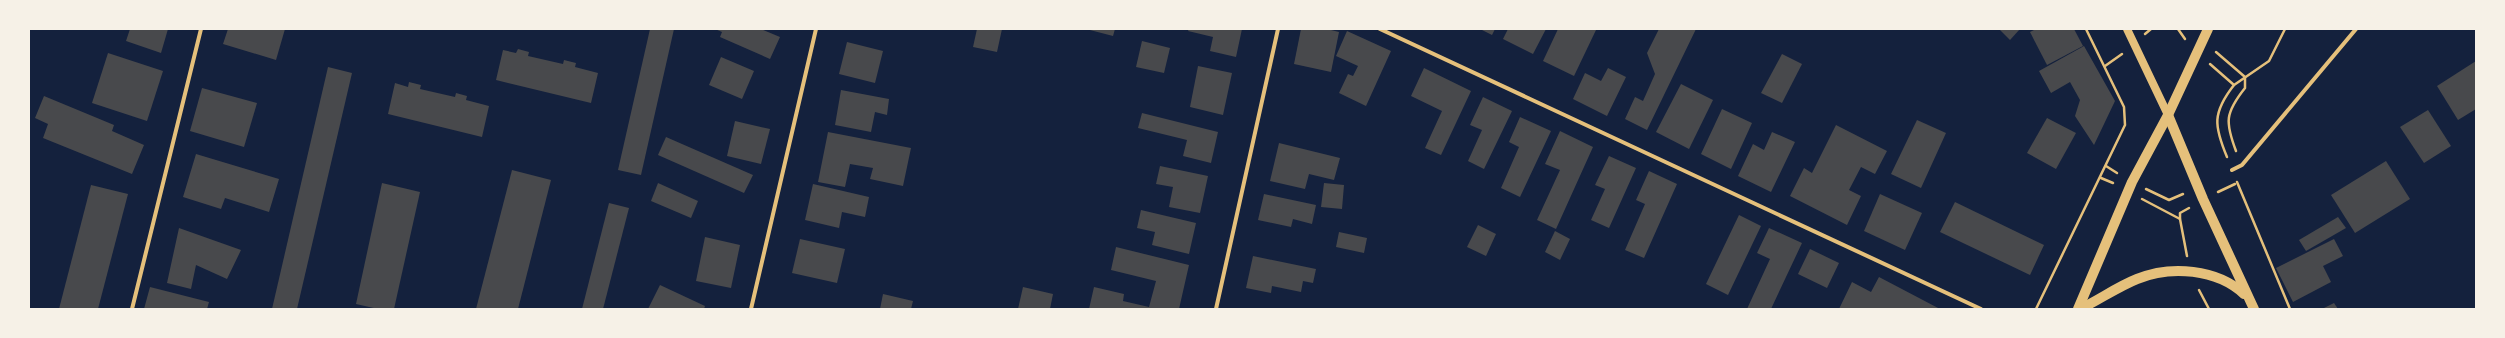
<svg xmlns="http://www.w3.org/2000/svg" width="2505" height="338" viewBox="0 0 2505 338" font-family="'Space Grotesk',sans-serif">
<rect width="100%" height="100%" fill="#14213d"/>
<g fill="#48494c">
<path d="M130,29H168L161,53L126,41Z"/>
<path d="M228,29H285L276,60L223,44Z"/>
<path d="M650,29H674L641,175L618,170Z"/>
<path d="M715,29H761L780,37L770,59L720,37L722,32Z"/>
<path d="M977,29H1002L997,52L973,47Z"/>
<path d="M1086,29H1115L1113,36Z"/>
<path d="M1189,29H1242L1236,57L1210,51L1213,37L1188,31Z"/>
<path d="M1301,29H1327L1339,32L1331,72L1294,64Z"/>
<path d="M1480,29H1495L1492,35Z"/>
<path d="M1508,29H1546L1533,54L1503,39Z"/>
<path d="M1558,29L1596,30L1574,76L1543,61Z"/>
<path d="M1659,29H1696L1647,130L1625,119L1635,97L1643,101L1655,74L1647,53Z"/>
<path d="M1999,29H2020L2010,40Z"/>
<path d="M2036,29H2074L2083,46L2047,65L2030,32Z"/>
<path d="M1347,31L1391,51L1366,106L1339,93L1348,74L1353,76L1358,66L1336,56Z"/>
<path d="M1142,41L1170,48L1164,73L1136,67Z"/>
<path d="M847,42L883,51L875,83L839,74Z"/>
<path d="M2084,46L2115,101L2094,145L2075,116L2080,100L2070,82L2051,93L2039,71Z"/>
<path d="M518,49L529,52L528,56L563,64L564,60L576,63L575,67L598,73L591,103L496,80L503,50L516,53Z"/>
<path d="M108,53L163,71L147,121L92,103Z"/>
<path d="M1782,54L1802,64L1782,103L1761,93Z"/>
<path d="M721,57L754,71L742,99L709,85Z"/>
<path d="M2476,61V109L2458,120L2437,86Z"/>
<path d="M1198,66L1232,73L1223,115L1190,107Z"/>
<path d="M328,67L352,73L297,309H272Z"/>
<path d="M1424,68L1471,91L1441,155L1425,148L1442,111L1411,96Z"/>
<path d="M1608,68L1626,77L1607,116L1573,99L1585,73L1601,81Z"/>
<path d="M409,82L421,85L420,89L455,97L456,93L467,96L466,100L489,106L482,137L388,114L395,83L408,87Z"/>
<path d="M1681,84L1713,100L1689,149L1656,132Z"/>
<path d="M202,88L257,103L244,147L190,131Z"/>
<path d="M841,90L889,99L887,115L875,112L871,132L835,125Z"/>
<path d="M44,96L114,125L112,131L144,145L132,174L43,138L48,124L35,118Z"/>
<path d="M1483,97L1512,111L1484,169L1468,161L1482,130L1470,125Z"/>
<path d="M1722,109L1752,123L1731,169L1701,154Z"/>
<path d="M2428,110L2451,146L2424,163L2400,127Z"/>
<path d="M1142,113L1218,132L1211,163L1183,156L1187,140L1138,128Z"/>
<path d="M1520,117L1551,131L1520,197L1501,188L1519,147L1509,142Z"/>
<path d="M2047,118L2076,133L2056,169L2027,153Z"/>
<path d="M1917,120L1946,133L1921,188L1891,174Z"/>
<path d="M735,121L770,129L761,164L727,156Z"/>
<path d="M1836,125L1887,151L1875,174L1861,167L1849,190L1861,196L1847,225L1790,196L1804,168L1812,173Z"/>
<path d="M1560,131L1593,147L1556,229L1537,220L1560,170L1545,164Z"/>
<path d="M828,132L911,148L903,186L870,179L873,168L850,164L845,187L818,182Z"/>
<path d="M1772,132L1795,142L1771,192L1738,176L1753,144L1764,150Z"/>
<path d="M666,137L753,175L744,193L658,155Z"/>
<path d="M1279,143L1340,158L1334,180L1309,174L1305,189L1270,181Z"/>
<path d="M196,154L279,179L269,212L225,198L221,209L183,197Z"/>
<path d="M1609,156L1636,168L1609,228L1591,220L1605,189L1595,185Z"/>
<path d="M2386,161L2410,199L2355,233L2331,195Z"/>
<path d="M1160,166L1208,176L1200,213L1169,207L1173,187L1156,184Z"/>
<path d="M512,170L551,180L518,309H476Z"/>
<path d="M1649,171L1677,184L1644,258L1625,250L1645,204L1636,200Z"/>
<path d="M382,183L420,192L394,309H378L356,304Z"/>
<path d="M658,183L698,201L691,218L651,201Z"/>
<path d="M1324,183L1344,185L1342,209L1321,207Z"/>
<path d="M813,184L869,197L865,217L842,212L839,228L805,220Z"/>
<path d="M91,185L128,194L98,309H59Z"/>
<path d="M1264,194L1316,205L1312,224L1293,219L1291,227L1258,220Z"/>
<path d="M1880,194L1922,213L1905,250L1864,231Z"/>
<path d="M1955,202L2044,245L2030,275L1940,232Z"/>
<path d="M609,203L629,208L603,309H582Z"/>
<path d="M1141,210L1196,223L1189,254L1152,245L1155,232L1137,228Z"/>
<path d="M1739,215L1761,226L1728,295L1706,284Z"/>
<path d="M2338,217L2346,228L2306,251L2299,240Z"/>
<path d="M1478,225L1496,234L1486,256L1467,247Z"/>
<path d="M179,228L241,250L227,279L196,265L191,289L167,283Z"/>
<path d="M1769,228L1802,243L1771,309H1747L1770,259L1757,253Z"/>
<path d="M1555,231L1570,239L1560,260L1545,252Z"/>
<path d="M1339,232L1367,238L1364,253L1336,247Z"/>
<path d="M705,237L740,245L731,288L696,281Z"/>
<path d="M800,239L845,249L837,283L792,273Z"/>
<path d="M2334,239L2343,256L2323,266L2331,282L2293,302L2276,268Z"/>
<path d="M1116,247L1189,265L1179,309H1089L1094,287L1124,294L1123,301L1149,307L1156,281L1111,270Z"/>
<path d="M1810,249L1839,263L1827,288L1798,274Z"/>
<path d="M1253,256L1316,269L1313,283L1303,281L1301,292L1272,286L1271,293L1246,288Z"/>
<path d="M1879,277L1940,309H1839L1852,282L1871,292Z"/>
<path d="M660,285L705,306L704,309H648Z"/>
<path d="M150,287L209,302L207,309H144Z"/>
<path d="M1023,287L1053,294L1050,309H1018Z"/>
<path d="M883,294L913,301L911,309H880Z"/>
<path d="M2334,303L2338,309H2322Z"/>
</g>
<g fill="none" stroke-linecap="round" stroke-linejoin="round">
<g stroke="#e5c07b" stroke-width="2.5">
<path d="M2178,29L2185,39"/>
<path d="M2145,34L2151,29"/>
<path d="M2216,52L2245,77V88C2225,113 2225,122 2236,151"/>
<path d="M2210,64L2234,85L2269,61L2285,29"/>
<path d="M2105,66L2122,54"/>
<path d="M2227,157C2214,126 2212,113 2234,85"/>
<path d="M2106,166L2117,173"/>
<path d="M2101,178L2113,183"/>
<path d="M2237,182L2290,309"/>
<path d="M2146,189L2169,200L2183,194"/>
<path d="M2218,192L2235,184"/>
<path d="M2142,199L2180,219"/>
<path d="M2187,256L2180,219V213L2189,208"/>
<path d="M2199,290L2209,309"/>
<path d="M2036,309L2125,125L2124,107L2086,29"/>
</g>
<g stroke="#e5c07b" stroke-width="4">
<path d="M1380,29L1981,309"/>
<path d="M2232,170L2242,165L2356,29"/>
<path d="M132,309L201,29"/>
<path d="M751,309L816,29"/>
<path d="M1216,309L1278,29"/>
</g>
<path stroke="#e5c07b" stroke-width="8" d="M2127,29L2168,115"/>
<g stroke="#e5c07b" stroke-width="10">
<path d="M2168,115L2203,199L2254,309"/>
<path d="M2078,309L2132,182L2168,115L2208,29"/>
<path d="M2080,309C2099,300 2117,287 2137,279C2171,265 2217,269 2244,294"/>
</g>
</g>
<rect width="2505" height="338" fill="none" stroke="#f6f1e7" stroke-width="60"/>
</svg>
